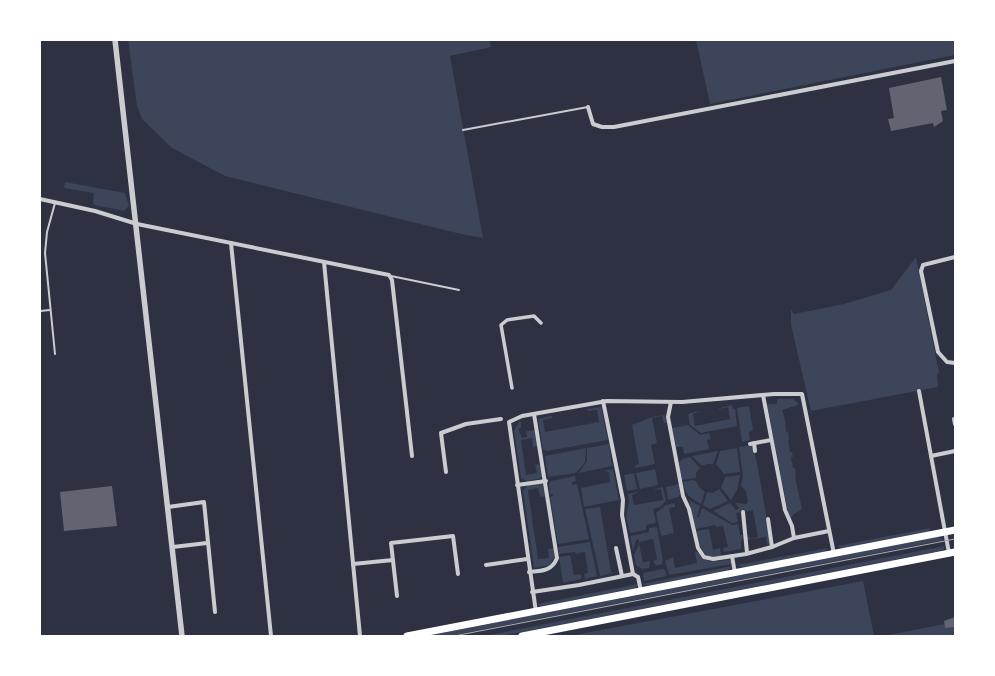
<svg xmlns="http://www.w3.org/2000/svg" width="995" height="676" viewBox="0 0 995 676" font-family="'Titillium Web',sans-serif">
<rect width="100%" height="100%" fill="#2d3142"/>
<g fill="#3c4559">
<path d="M128,40H489L491,47L450,56L483,238L461,234L225,176L172,148L142,119L137,106Z"/>
<path d="M696,40H955V55L710,104Z"/>
<path d="M65,182L125,193L129,206L124,211L94,205L93,201L94,193L64,188Z"/>
<path d="M916,257L939,373H937L938,387L811,411L791,325V309L794,314L844,304L891,290Z"/>
<path d="M777,399H793L798,403V405L782,410L785,420L786,432L788,431L789,440L788,441L790,452H792L793,457H791L793,468H795L796,477H795L802,509L794,514L791,518L788,512L767,404H777Z"/>
<path d="M732,405L733,409H735L737,426L701,433L690,425L688,415L690,413L701,411L693,414L695,426L730,419L728,407L719,409V408Z"/>
<path d="M749,406L753,430L749,432L750,440L742,442L737,408Z"/>
<path d="M601,407L608,440L547,451L543,450L538,419L552,416V418L543,420L545,432L599,422L597,410L588,411L587,409Z"/>
<path d="M665,415L667,423H664L662,416L652,418L657,443L651,445L655,464L636,468L635,465L639,464L632,425L652,417Z"/>
<path d="M519,422H521V428L518,429L522,438L527,437L526,431L536,430L538,446L533,447L532,438L521,440L526,475L537,473L535,465L541,464L543,475L541,478L527,481L521,478L514,431Z"/>
<path d="M688,425L700,435L709,433L711,439L707,440L709,449L684,454L683,447H676L672,428Z"/>
<path d="M609,444L612,466L579,473L587,461V448Z"/>
<path d="M752,445L756,458L771,542L767,545L766,537L746,540L747,534L750,539L758,537L753,510L736,513L738,522L732,523L713,511L730,503L736,510L739,508L735,503L746,504L748,502L746,491L741,486L743,476L739,447Z"/>
<path d="M586,448L585,462L576,473L548,477L545,456Z"/>
<path d="M737,448L740,472L724,474L716,464L720,451Z"/>
<path d="M718,451L713,464H707L702,466L692,456Z"/>
<path d="M690,457L700,468L696,473V478L682,480L679,463L682,459Z"/>
<path d="M613,469L619,500L584,507L581,488L610,482L609,472L603,471Z"/>
<path d="M655,469L658,485L640,489L636,473Z"/>
<path d="M634,473L637,489L627,491L624,475Z"/>
<path d="M740,475L737,490L731,500L721,488L725,477Z"/>
<path d="M575,476L576,481L572,482V485L577,484L589,539L558,544L550,497L553,496V494H550L549,484L551,481Z"/>
<path d="M693,480L696,481L699,487L705,492L701,504C690,498 685,495 683,482Z"/>
<path d="M542,483L546,496L540,497L538,488L528,490L538,559L549,558L548,549L554,548V558L549,565L534,568L523,490L528,485Z"/>
<path d="M679,484L680,494L678,497L668,500L666,487Z"/>
<path d="M663,487L666,501L660,507L653,509L656,523L646,525V530L630,533L626,516L629,502L628,494L637,492V493L632,495L634,505L663,500L661,489L655,490V489Z"/>
<path d="M719,489L728,501L710,509L703,505L707,492L713,493Z"/>
<path d="M689,500L700,506L697,517H699L702,508L732,525L738,524L740,535H744L741,542V549L724,552L723,548L728,547L723,526L716,527L715,525L696,529Z"/>
<path d="M675,503V507L669,508L674,533L661,536L656,513L666,505Z"/>
<path d="M600,507L611,572L613,573L600,576L585,509Z"/>
<path d="M657,527L663,561L662,564L656,566L653,561L657,559L653,539L639,542V539L636,540L633,551L630,536L649,532V528Z"/>
<path d="M930,528L928,532L843,549L837,546Z"/>
<path d="M709,529L713,550L720,548L721,556C718,556 714,558 711,557C702,556 698,539 696,531Z"/>
<path d="M938,537L944,540L450,636L431,635Z"/>
<path d="M590,542L597,576L585,579L584,574L588,573L585,552L576,554L575,552L559,554L558,547Z"/>
<path d="M639,544L643,562L650,561L649,568L642,569L636,565L634,555Z"/>
<path d="M945,546L943,550L940,551L502,636H484Z"/>
<path d="M828,548L825,552L743,568L737,565Z"/>
<path d="M695,552H698C705,566 717,560 730,560L732,564L669,575L665,561L673,557L675,568L697,563Z"/>
<path d="M570,555L574,575L581,574V579L563,583L559,557Z"/>
<path d="M732,566L728,571L648,586L642,584Z"/>
<path d="M663,569L665,570L667,576L644,581L643,573Z"/>
<path d="M863,581L874,636H569Z"/>
<path d="M638,584L636,588L540,607L537,604Z"/>
<path d="M955,622V636H883Z"/>
</g>
<g fill="#626471">
<path d="M941,77L947,110L941,111L943,121L934,127L933,123L891,131L888,119L894,118L889,88Z"/>
<path d="M112,486L117,526L64,531L60,492Z"/>
<path d="M955,617V627L945,628L944,621Z"/>
</g>
<g fill="none" stroke-linecap="round" stroke-linejoin="round">
<g stroke="#caccd0" stroke-width="2">
<path d="M463,130L588,107"/>
<path d="M55,203L47,232L45,253L55,354"/>
<path d="M391,276L459,290"/>
<path d="M40,311L50,310"/>
</g>
<path stroke="#caccd0" stroke-width="3.5" d="M512,388L501,325L507,320L534,316L541,323"/>
<g stroke="#caccd0" stroke-width="4">
<path d="M588,107L593,124L602,127H614L955,61"/>
<path d="M40,199L95,211L137,224L389,275L392,280L412,456"/>
<path d="M231,243L271,636"/>
<path d="M955,257L923,265L921,271L938,352L947,362L955,363"/>
<path d="M324,262L360,636"/>
<path d="M919,391L949,553"/>
<path d="M763,395L785,510L792,526L794,538"/>
<path d="M603,401L623,500L622,515L633,574L638,577L641,591"/>
<path d="M671,402L668,417L683,496L689,509L698,548L704,557L713,559L746,554L772,547L794,538L829,531"/>
<path d="M954,419L955,424"/>
<path d="M754,443L755,451"/>
<path d="M750,444L771,440"/>
<path d="M931,456L955,451"/>
<path d="M446,472L441,433L466,424L501,419"/>
<path d="M517,485L546,481"/>
<path d="M168,507L204,502L215,612"/>
<path d="M743,512L747,553"/>
<path d="M768,519L772,547"/>
<path d="M173,547L207,543"/>
<path d="M616,548L622,576"/>
<path d="M732,556L735,573"/>
<path d="M353,564L393,560"/>
<path d="M486,565L527,559"/>
<path d="M529,572C542,571 552,571 557,558L534,414"/>
<path d="M532,592L579,585L633,574"/>
<path d="M397,596L391,543L453,536L458,574"/>
<path d="M536,612L509,422L522,416L607,401L682,402L774,394H802L834,554"/>
</g>
<path stroke="#caccd0" stroke-width="5.5" d="M115,40L182,636"/>
<g stroke="#fff" stroke-width="7">
<path d="M407,636L955,530"/>
<path d="M522,636L955,552"/>
</g>
<path stroke="#abadb3" stroke-width="1" d="M454,636L955,539"/>
</g>
<rect width="995" height="676" fill="none" stroke="#ffffff" stroke-width="82"/>
</svg>
